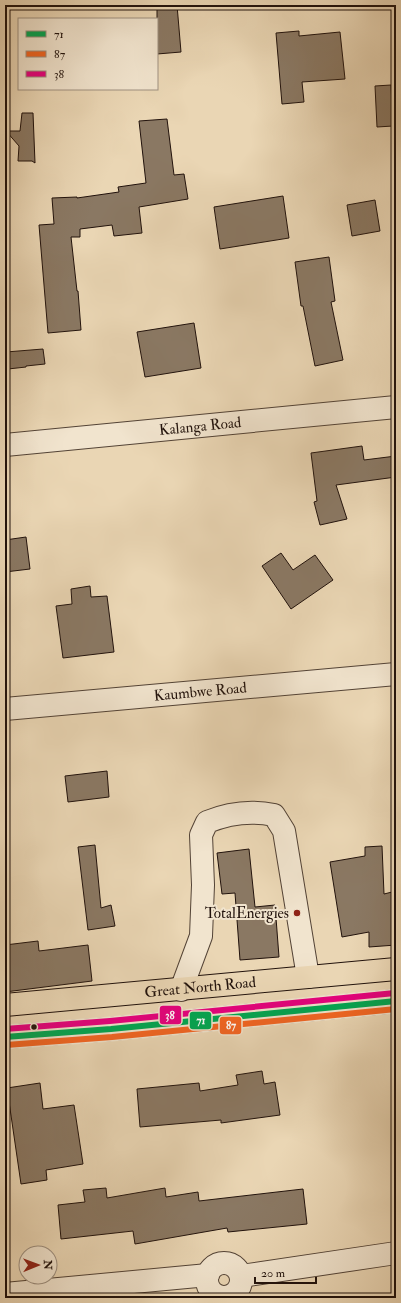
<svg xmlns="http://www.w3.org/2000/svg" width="401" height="1303" viewBox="0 0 401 1303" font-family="'IM FELL Double Pica',serif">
<rect width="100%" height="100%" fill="#ead6b4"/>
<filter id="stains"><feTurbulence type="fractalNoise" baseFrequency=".005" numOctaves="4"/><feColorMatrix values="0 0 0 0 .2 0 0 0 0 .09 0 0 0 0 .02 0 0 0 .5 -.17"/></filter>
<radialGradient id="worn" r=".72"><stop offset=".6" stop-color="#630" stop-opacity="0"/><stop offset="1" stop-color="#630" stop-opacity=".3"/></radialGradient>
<g fill="#8a7863" stroke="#21120c">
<path d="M157,5H177L181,52L157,54Z"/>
<path d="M299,31V36L340,32L345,79L302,82L304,102L282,104L276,33Z"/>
<path d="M391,85L393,126L377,127L375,86Z"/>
<path d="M22,113H33L35,163L32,161H18L19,146L6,131H20Z"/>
<path d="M167,119L174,175L184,174L188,199L139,207L142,233L114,236L112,225L80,229V237H71L77,291H78L81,330L48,333L39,225L54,224L52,198L77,197V198L119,192L118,187L146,183L139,121Z"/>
<path d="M283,196L289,238L220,249L214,207Z"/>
<path d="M375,200L380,231L352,236L347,205Z"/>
<path d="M329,257L335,301L331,302L343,360L315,366L303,306H301L295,262Z"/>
<path d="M194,323L201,368L145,377L137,332Z"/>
<path d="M43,349L45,364L26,366V367L8,369L6,352Z"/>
<path d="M362,446L364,460L396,456V477L336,485L347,519L320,525L314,502L317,501L311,453Z"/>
<path d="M26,537L30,569L5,572V540Z"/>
<path d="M281,553L293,570L315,555L333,580L291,609L262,566Z"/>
<path d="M90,586L91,597L107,596L114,652L63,658L56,606L72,604L71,589Z"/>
<path d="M107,771L109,797L68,802L65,776Z"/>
<path d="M95,845L101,908L111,905L115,926L88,930L78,847Z"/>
<path d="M382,846L384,894L396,891V945L369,947V932L342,937L330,862L365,856V847Z"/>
<path d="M249,849L255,907L275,905L279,957L240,960L235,893L222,894L217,853Z"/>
<path d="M38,941L39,951L88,945L92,981L5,992V945Z"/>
<path d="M262,1071L264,1084L275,1082L280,1115L221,1123V1120L140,1127L137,1089L199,1083L200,1091L238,1085L236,1075Z"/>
<path d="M40,1083L43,1109L74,1105L83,1164L46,1170L47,1180L21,1184L7,1088Z"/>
<path d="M106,1188L107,1198L165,1188L166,1197L198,1192L199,1201L303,1189L307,1224L228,1232L227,1228L135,1244L133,1231L61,1239L58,1205L85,1202L83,1190Z"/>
</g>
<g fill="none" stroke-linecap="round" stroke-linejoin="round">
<g stroke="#534336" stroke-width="24">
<g id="minor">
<path id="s1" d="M5,445L396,407"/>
<path id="s2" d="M5,709L396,674"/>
<path d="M181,990L201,936L203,885L201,835L207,822C229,813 250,810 274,815L284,831L308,977"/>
<circle cx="224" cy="1280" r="17"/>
<path d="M241,1276L396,1253"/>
<path d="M5,1294L208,1275"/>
</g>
</g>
<g stroke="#21120c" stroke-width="24">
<g id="major">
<path id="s3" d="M5,1005L396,969"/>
<path d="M5,1037L111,1029L396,1001"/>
</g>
</g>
<use href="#minor" stroke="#f1e4ce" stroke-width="22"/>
<use href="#major" stroke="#ead6b4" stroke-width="22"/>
<g stroke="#f1e4ce" stroke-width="9">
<path id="bus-1" d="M5,1037L111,1029L396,1001"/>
</g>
<g stroke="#f1e4ce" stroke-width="9">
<path id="bus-2" d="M6,1045L112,1037L396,1009"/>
</g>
<g stroke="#f1e4ce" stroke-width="9">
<path id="bus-3" d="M5,1029L110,1021L395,993"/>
</g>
<use href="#bus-1" stroke="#00a651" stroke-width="6"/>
<use href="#bus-2" stroke="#f26522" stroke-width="6"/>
<use href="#bus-3" stroke="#e5007d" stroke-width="6"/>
</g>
<circle fill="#8f2418" stroke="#f1e4ce" stroke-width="1.5" cx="297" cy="913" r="4"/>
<circle fill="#21120c" stroke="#f1e4ce" stroke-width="1.5" cx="34" cy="1027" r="3.5"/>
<g text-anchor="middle" stroke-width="4" stroke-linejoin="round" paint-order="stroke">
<g font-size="15" fill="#21120c" stroke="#f1e4ce">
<text dy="5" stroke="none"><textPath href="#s1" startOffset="196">Kalanga Road</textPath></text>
<text dy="5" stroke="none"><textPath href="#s2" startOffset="196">Kaumbwe Road</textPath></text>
<text dy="5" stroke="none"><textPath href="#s3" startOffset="196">Great North Road</textPath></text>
</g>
<g font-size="15" fill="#21120c" stroke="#f1e4ce" text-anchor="end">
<text x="289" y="918">TotalEnergies</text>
</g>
</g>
<g stroke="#f1e4ce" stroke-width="1.5">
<rect x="159" y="1005" width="23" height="20" rx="4" fill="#e5007d"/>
<rect x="189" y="1011" width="23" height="19" rx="4" fill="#00a651"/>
<rect x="219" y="1016" width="23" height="19" rx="4" fill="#f26522"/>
</g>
<g font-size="11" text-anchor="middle" font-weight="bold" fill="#fff">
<text x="170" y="1019">38</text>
<text x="201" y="1024">71</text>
<text x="231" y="1029">87</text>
</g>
<rect width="401" height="1303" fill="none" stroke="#ead6b4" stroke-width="20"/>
<rect x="6" y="6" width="389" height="1291" fill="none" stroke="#21120c" stroke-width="2"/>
<rect x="10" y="10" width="381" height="1283" fill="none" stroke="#21120c"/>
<rect x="18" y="18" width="140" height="72" fill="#f1e4ce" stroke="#9e9080"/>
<rect x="26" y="31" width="20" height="6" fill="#00a651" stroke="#9e9080"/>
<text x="54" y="38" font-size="12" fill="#21120c">71</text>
<rect x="26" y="51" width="20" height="6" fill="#f26522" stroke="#9e9080"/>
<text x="54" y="58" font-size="12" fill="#21120c">87</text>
<rect x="26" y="71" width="20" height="6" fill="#e5007d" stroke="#9e9080"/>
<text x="54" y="78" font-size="12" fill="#21120c">38</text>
<g transform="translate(38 1265) rotate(89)"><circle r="19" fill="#f1e4ce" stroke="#9e9080"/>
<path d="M0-3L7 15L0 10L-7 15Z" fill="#8f2418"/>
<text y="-6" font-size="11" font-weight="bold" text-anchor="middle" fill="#21120c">N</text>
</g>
<path d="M255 1277v6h61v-6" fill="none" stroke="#21120c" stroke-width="2"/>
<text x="261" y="1277" font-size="12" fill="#21120c" stroke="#f1e4ce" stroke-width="3" paint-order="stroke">20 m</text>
<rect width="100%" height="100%" filter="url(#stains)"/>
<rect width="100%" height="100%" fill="url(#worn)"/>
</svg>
